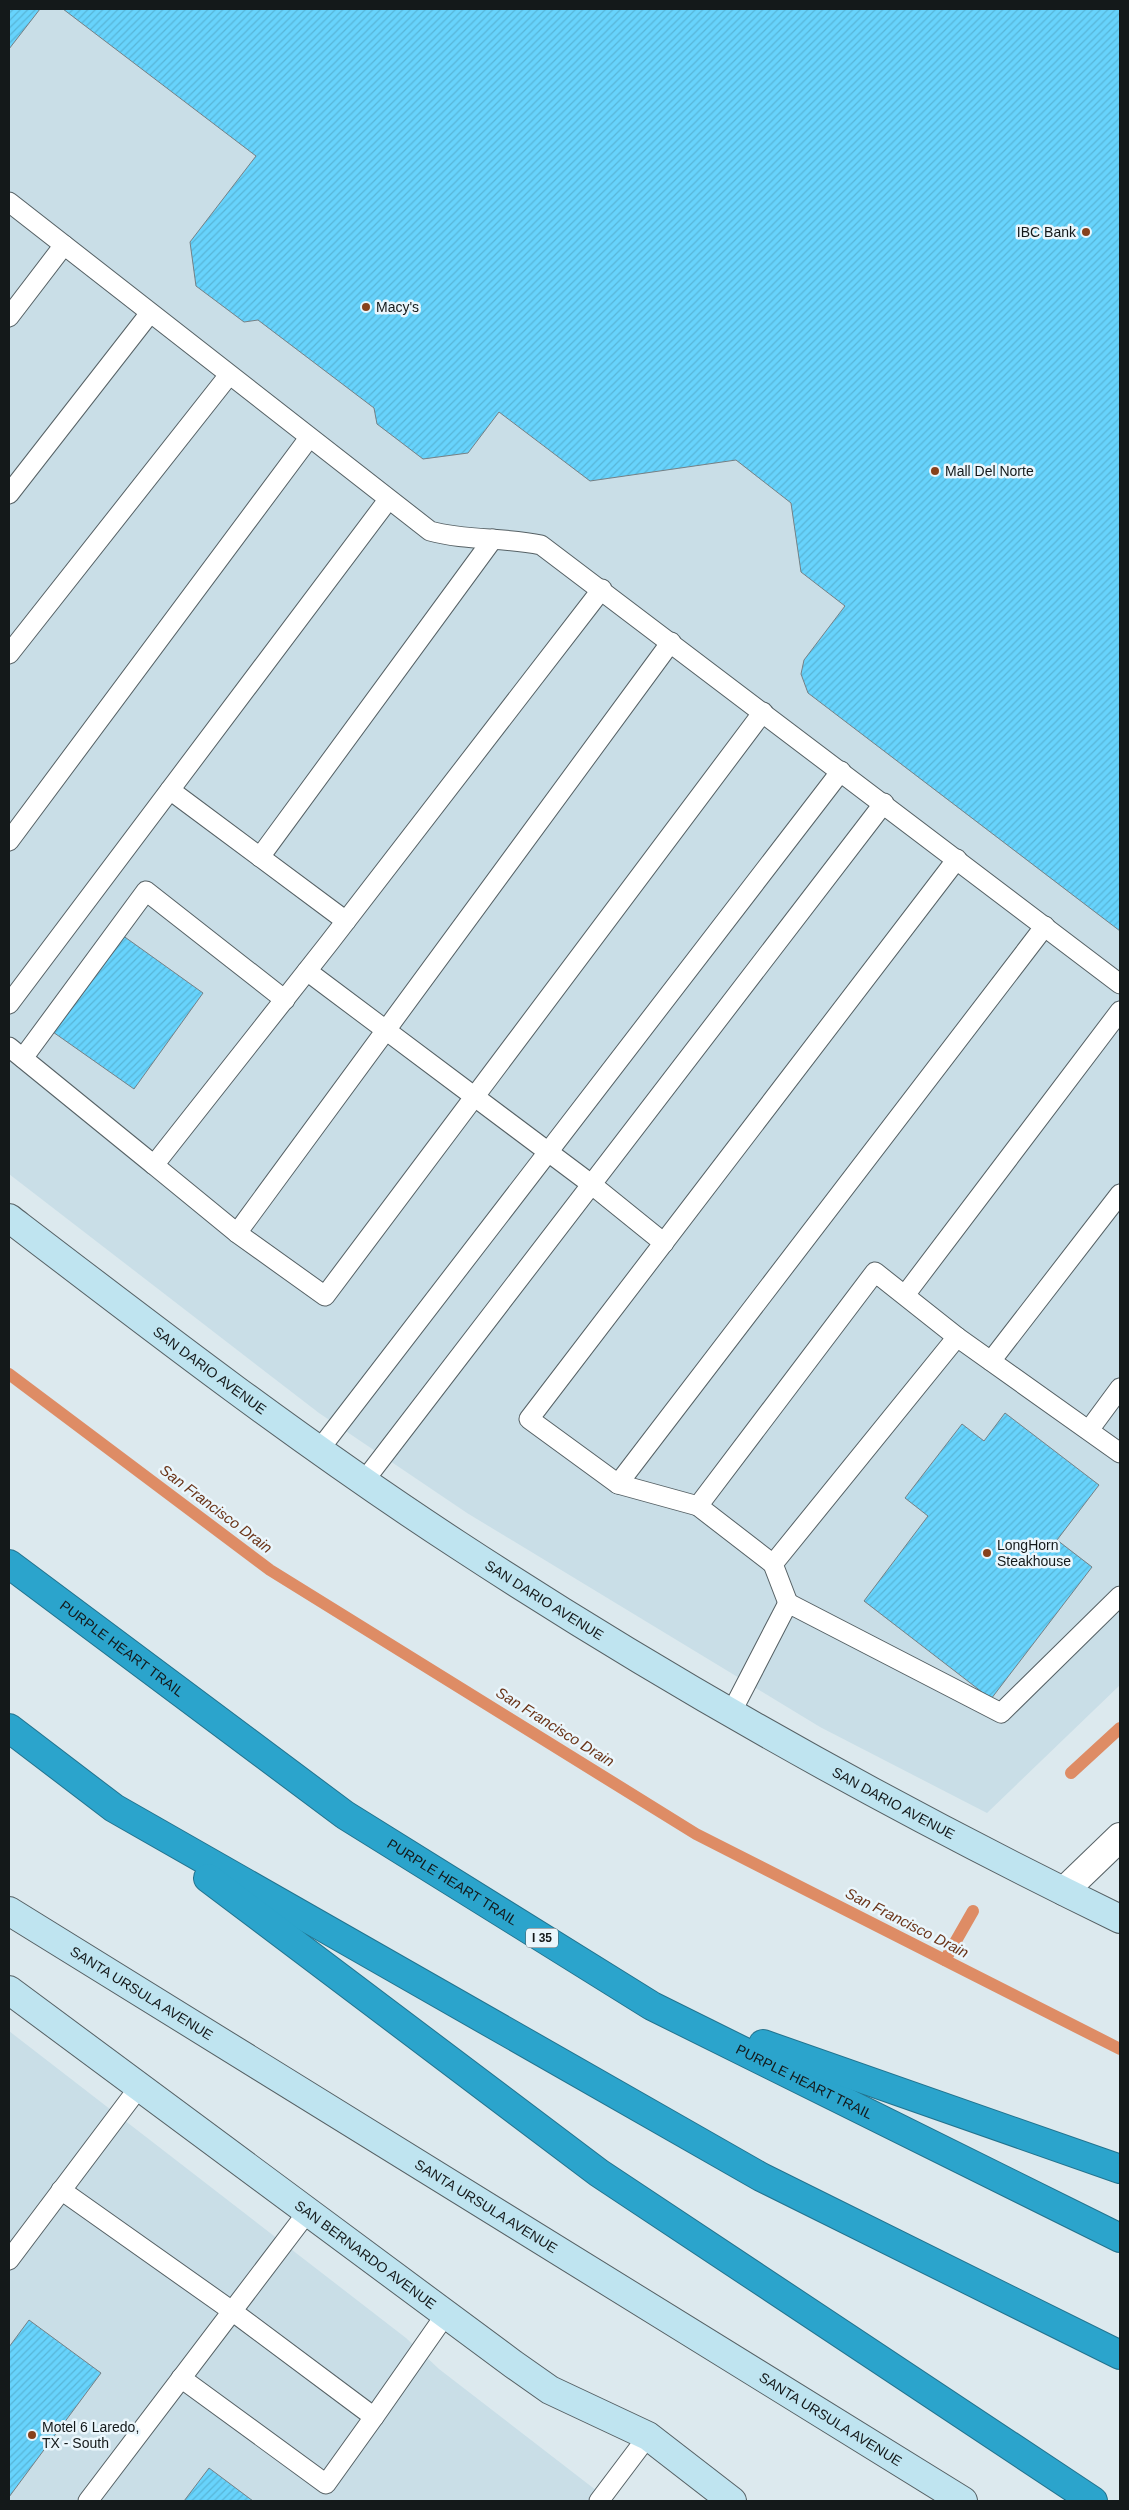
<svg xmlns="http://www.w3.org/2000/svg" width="1129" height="2510" viewBox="0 0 1129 2510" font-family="Helvetica,sans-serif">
<defs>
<pattern id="building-hatch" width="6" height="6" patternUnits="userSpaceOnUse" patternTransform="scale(1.25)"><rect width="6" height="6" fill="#67d3fc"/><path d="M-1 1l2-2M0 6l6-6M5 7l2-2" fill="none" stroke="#58b5d7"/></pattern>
</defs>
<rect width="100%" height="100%" fill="#dce9ee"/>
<g fill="#c9dee7">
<path d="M9,9H1120V1685L987,1813L820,1727L467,1513L319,1413L9,1174Z"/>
<path d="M9,2031L406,2338L439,2369L610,2501H9Z"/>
</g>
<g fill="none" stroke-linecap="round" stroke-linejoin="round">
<g stroke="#de8c65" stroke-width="12">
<path d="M9,1374L270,1570L696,1834L1120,2049"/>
<path d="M1071,1773L1120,1728"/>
<path d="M945,1960L973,1911"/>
</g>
</g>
<g fill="url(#building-hatch)" stroke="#758085">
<path d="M9,9H40L9,49Z"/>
<path d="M63,9H1120V931L808,693L801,674L804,660L845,606L801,572L791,503L736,460L590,481L499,412L468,453L423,459L377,424L374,408L258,320L244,322L196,286L190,242L256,156Z"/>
<path d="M122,935L203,993L134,1089L53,1032Z"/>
<path d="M1005,1413L1099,1485L1057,1540L1092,1567L991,1699L864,1601L928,1516L905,1498L962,1424L984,1441Z"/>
<path d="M29,2320L101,2373L9,2497V2347Z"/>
<path d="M209,2468L253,2501H184Z"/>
</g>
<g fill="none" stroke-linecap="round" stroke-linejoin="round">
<g stroke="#566165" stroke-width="21">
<g id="service">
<path d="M9,202L430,531C466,541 504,537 541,545L1120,984"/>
<path d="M9,317L64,245"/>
<path d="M9,494L150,313"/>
<path d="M671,642L237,1233L325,1296L763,712"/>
<path d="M9,654L229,375"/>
<path d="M170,790L346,921"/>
<path d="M9,841L309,438"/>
<path d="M260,857L493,539"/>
<path d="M957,859L529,1419L618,1484L1045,926"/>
<path d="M307,971L591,1184L664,1243"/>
<path d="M9,1004L388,500"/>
<path d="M9,1047L154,1165L329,943L602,589"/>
<path d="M23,1058L146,891L285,1000"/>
<path d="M154,1165L237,1233"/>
<path d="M905,1295L1120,1011"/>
<path d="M991,1361L1120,1194"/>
<path d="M1089,1430L1120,1388"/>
<path d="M319,1450L841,771"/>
<path d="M364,1481L884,803"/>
<path d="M618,1484L698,1506"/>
<path d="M773,1564L698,1506L875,1272L957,1337"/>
<path d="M788,1603L773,1564L957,1337L1120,1453"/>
<path d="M731,1713L788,1603L1001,1713L1120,1596"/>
<path d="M61,2190L232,2311L374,2417L326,2484L181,2378"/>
<path d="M9,2260L140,2086"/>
<path d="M374,2417L446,2314"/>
<path d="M88,2501L309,2210"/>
<path d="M599,2501L648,2436"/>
</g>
</g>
<g stroke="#566165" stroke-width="30">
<path id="tertiary" d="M1064,1891L1120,1837"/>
</g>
<g stroke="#566165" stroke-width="30">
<g id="secondary">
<path id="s1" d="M9,1218C155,1330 303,1444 458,1545C670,1684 892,1808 1120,1919"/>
<path id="s2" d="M9,1911L963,2501"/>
<path id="s3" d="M9,1990L513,2364L550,2390L648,2436L732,2501"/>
</g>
</g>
<g stroke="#23738e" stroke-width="30">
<g id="motorway">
<path id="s4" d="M9,1564L345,1815L652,2006L1120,2238"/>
<path d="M9,1728L114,1808L761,2177L1120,2355"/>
<path d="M208,1878L599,2173L1093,2501"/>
<path d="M763,2044L1120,2169"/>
</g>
</g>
<use href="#service" stroke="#fff" stroke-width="19"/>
<use href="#tertiary" stroke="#fff" stroke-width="28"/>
<use href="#secondary" stroke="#bfe4f0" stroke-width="28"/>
<use href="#motorway" stroke="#2ba4cc" stroke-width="28"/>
</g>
<g fill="#87411c" stroke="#eaf6fc" stroke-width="2">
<circle cx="1086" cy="232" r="5"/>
<circle cx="366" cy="307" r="5"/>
<circle cx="935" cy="471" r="5"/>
<circle cx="987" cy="1553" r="5"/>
<circle cx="32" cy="2435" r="5"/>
</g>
<g text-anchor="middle" stroke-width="5" stroke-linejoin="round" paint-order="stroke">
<rect fill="#eaf6fc" stroke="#545b5e" stroke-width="1" x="526" y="1928.5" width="32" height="19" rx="4"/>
<g font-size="12" font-weight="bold" fill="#14191a">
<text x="542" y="1942">I 35</text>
</g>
<g font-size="14" fill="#14191a" stroke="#eaf6fc" text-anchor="start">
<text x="1076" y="237" text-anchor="end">IBC Bank</text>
<text x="376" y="312">Macy's</text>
<text x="945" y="476">Mall Del Norte</text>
<text x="997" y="1550">LongHorn<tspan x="997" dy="16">Steakhouse</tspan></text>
<text x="42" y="2432">Motel 6 Laredo,<tspan x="42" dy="16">TX - South</tspan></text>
</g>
<g font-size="14" fill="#14191a" stroke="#eaf6fc">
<text dy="5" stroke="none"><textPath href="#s1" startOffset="252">SAN DARIO AVENUE</textPath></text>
<text dy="5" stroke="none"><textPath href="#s1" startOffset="658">SAN DARIO AVENUE</textPath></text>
<text dy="5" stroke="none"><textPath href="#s4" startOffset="141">PURPLE HEART TRAIL</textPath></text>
<text dy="5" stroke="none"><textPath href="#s1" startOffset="1062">SAN DARIO AVENUE</textPath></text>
<text dy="5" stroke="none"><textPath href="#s4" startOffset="546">PURPLE HEART TRAIL</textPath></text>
<text dy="5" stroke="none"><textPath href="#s2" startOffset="156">SANTA URSULA AVENUE</textPath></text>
<text dy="5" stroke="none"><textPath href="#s4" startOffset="951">PURPLE HEART TRAIL</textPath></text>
<text dy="5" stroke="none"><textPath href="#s2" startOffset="561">SANTA URSULA AVENUE</textPath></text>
<text dy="5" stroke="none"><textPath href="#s3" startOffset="444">SAN BERNARDO AVENUE</textPath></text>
<text dy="5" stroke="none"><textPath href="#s2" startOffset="966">SANTA URSULA AVENUE</textPath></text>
</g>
<g font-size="15" font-style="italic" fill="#6a3418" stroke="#eaf6fc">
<text transform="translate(216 1509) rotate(37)" y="5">San Francisco Drain</text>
<text transform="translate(555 1727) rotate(32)" y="5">San Francisco Drain</text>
<text transform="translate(907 1923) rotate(27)" y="5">San Francisco Drain</text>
</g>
</g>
<rect width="1129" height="2510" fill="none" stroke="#14191a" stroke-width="20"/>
</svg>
